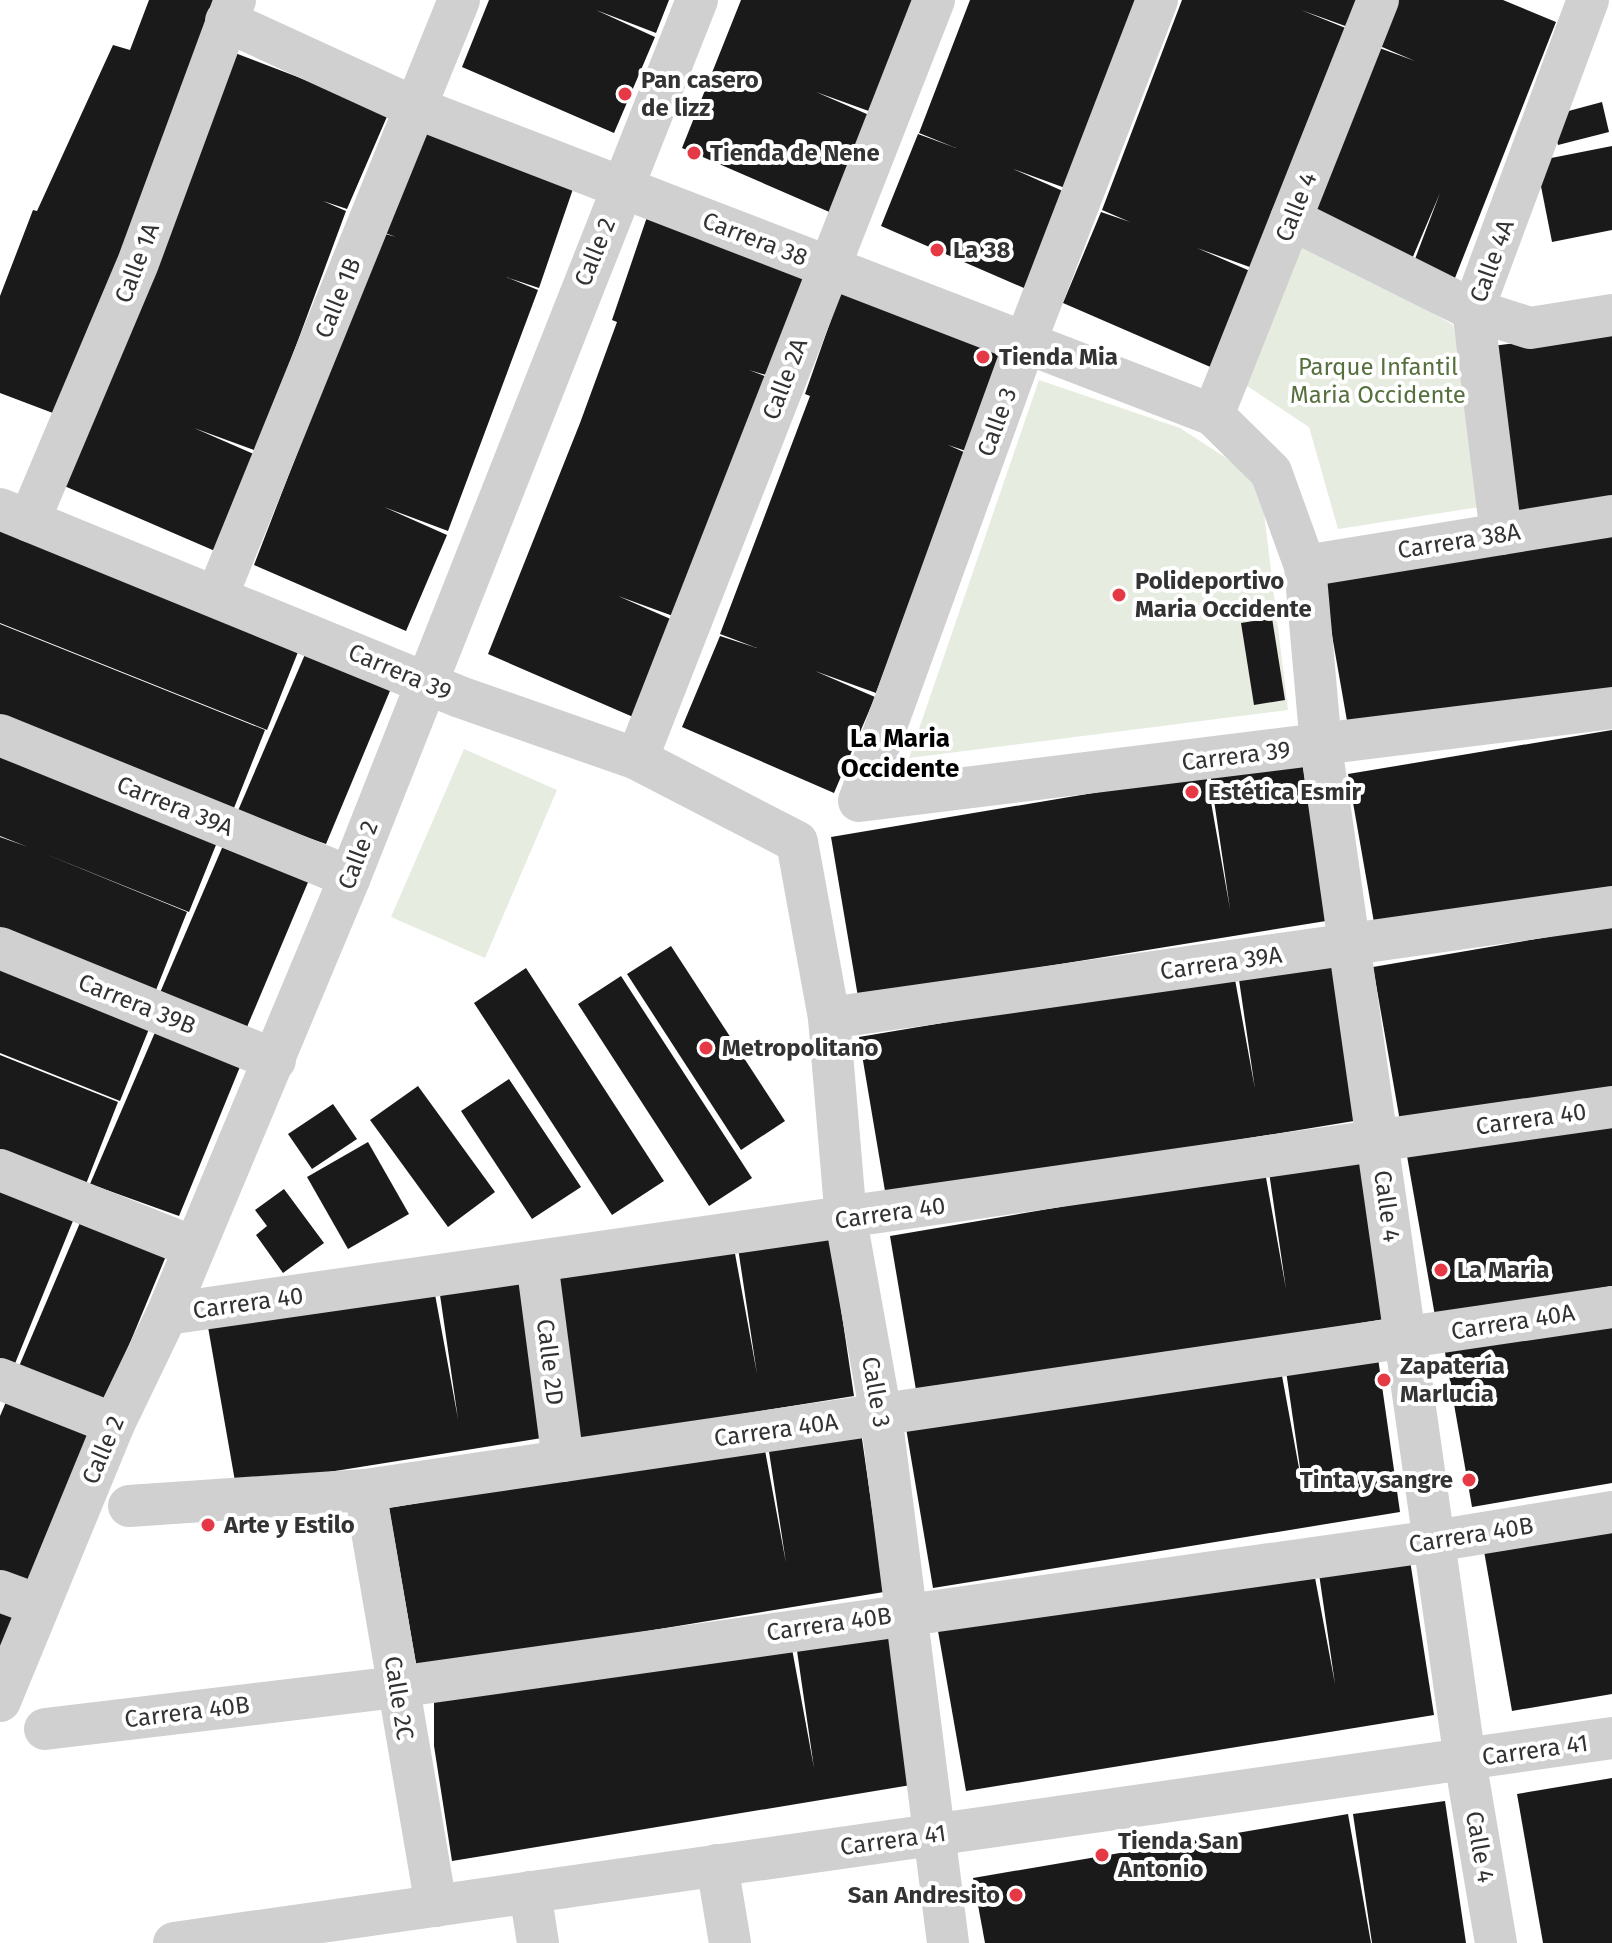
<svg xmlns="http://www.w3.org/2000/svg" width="1612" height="1943" viewBox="0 0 1612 1943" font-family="'Fira Sans',sans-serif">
<rect width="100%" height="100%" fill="#fff"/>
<g fill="#e6ecdf">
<path d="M1304,237L1453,325L1486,506L1338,529L1309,427L1238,380Z"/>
<path d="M1039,380L1180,428L1260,480L1288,710L909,758Z"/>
<path d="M464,749L557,790L485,958L391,917Z"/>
</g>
<g fill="#1a1a1a">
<path d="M149,0H229L66,418L0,393V296L33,210L37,211L113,45L130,50Z"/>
<path d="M489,0H669L656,33L596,10L655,37L614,133L462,67Z"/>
<path d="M741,0H920L877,114L816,92L876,118L834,214L682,148Z"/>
<path d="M970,0H1147L1076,192L1013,169L1074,196L1033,292L881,226L918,134L956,148L919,133Z"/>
<path d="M1182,0H1357L1348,27L1301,10L1348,29L1258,270L1197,248L1257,274L1215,369L1063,303L1101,212L1130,222L1102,210Z"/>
<path d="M1393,0H1503L1556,22L1453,283L1412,267L1440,193L1409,266L1303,221L1374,46L1415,61L1375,44Z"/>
<path d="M222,48L389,112L347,209L323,201L346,211L257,451L194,428L256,455L215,551L62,485Z"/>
<path d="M1602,102L1609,132L1558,145L1550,116Z"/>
<path d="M413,128L574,186L539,288L506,277L538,290L448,531L384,507L447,535L406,631L254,565L382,233L396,237L377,230Z"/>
<path d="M1612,146V230L1552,242L1536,161Z"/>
<path d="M647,217L809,275L773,377L749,370L772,379L684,620L618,596L682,624L640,720L488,654L580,423L617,322L612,320Z"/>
<path d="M841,291L1002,349L966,451L948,445L966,453L876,693L815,671L875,697L834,793L682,727L720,636L757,648L720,634L810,396L805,394Z"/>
<path d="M1612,331V505L1505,517L1484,347Z"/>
<path d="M0,527L300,647L267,730L0,623Z"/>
<path d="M1612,530V694L1350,738L1322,578Z"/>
<path d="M1272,618L1285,700L1254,705L1241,623Z"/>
<path d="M0,624L265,730L232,813L0,720Z"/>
<path d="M306,652L392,686L326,844L237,813Z"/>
<path d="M1612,730V894L1376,934L1348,774Z"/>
<path d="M0,740L222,830L189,912L43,853L187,912L154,995L0,933V837L28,847L0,836Z"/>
<path d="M1302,760L1326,921L858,997L831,837L1206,774L1230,909L1210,773Z"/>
<path d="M228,834L314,868L247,1027L159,995Z"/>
<path d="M1612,926V1091L1401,1127L1373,967Z"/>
<path d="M671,946L785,1121L741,1150L627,974Z"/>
<path d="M0,958L153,1019L120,1101L0,1053Z"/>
<path d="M1331,960L1354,1121L886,1197L859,1037L1234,974L1255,1089L1238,973Z"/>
<path d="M526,968L664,1181L612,1215L474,1003Z"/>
<path d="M621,976L752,1178L709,1206L578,1004Z"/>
<path d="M159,1023L244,1057L179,1216L90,1184Z"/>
<path d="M0,1055L118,1102L86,1184L0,1150Z"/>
<path d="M509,1079L581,1187L532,1219L461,1111Z"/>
<path d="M418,1086L495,1192L448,1227L370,1120Z"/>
<path d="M333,1104L357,1139L312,1169L288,1134Z"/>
<path d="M1612,1122V1286L1435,1316L1407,1156Z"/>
<path d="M368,1142L409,1214L348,1249L307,1177Z"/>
<path d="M1361,1159L1385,1319L917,1396L890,1236L1265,1172L1286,1289L1269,1172Z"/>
<path d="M0,1174L79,1206L12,1371L0,1367Z"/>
<path d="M284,1189L324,1243L283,1273L256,1235L267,1226L255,1210Z"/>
<path d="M85,1211L171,1244L105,1403L17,1371Z"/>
<path d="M830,1235L854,1396L573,1441L545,1281L734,1248L757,1374L738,1248Z"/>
<path d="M531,1275L554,1436L236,1487L208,1327L434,1289L458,1419L439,1288Z"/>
<path d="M1612,1319V1483L1472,1507L1444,1347Z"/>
<path d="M1377,1351L1400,1512L933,1588L906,1428L1280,1365L1304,1495L1285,1364Z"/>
<path d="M9,1395L94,1430L28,1588L0,1578V1416Z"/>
<path d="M861,1432L884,1592L417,1669L389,1508L764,1445L786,1563L768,1445Z"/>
<path d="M1612,1530V1694L1512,1711L1484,1551Z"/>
<path d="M1409,1554L1434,1715L966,1791L938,1631L1313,1567L1335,1684L1318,1567Z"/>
<path d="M0,1606L17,1613L0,1653Z"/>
<path d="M887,1624L911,1785L452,1861L434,1746V1698L790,1638L814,1768L795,1637Z"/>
<path d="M1612,1778V1943H1543L1517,1794Z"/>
<path d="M1445,1801L1466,1943H1372L1353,1814Z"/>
<path d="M1348,1814L1371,1943H985L973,1878Z"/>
</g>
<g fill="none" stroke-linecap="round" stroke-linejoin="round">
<g stroke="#d0d0d0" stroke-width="42">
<path d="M1157,0L1025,343L859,801L1612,708"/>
<path d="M226,21L416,108L1213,415L1271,472L1305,566L1321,746L1465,1760L1496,1943"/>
<path d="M1291,219L1473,310L1530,328L1612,315"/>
<path d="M1213,415L1378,0"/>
<path d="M0,509L460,697L637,759L797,842L829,1018L846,1220L881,1415L948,1943"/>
<path d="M29,521L138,263L235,0"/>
<path d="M1501,534L1473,310L1588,0"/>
<path d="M1305,566L1612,516"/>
<path d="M217,596L459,0"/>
<path d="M0,735L350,877"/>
<path d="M637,759L934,0"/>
<path d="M0,948L275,1060"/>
<path d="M829,1018L1612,907"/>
<path d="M0,1170L193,1247"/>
<path d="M537,1262L563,1461"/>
<path d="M167,1314L1612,1107"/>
<path d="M0,1379L114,1424"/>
<path d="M365,1490L436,1906"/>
<path d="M129,1506L365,1490L1612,1307"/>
<path d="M0,1591L38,1605"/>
<path d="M0,1701L114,1424L167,1314L350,877L697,0"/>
<path d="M45,1729L397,1687L1434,1541L1612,1512"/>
<path d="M717,1865L730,1943"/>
<path d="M530,1892L538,1943"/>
<path d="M174,1943L1612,1738"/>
</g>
</g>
<g fill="#e63946" stroke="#fff" stroke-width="3">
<circle cx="625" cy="94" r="8"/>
<circle cx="694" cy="153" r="8"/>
<circle cx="937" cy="250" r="8"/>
<circle cx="983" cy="357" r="8"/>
<circle cx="1119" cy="595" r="8"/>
<circle cx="1192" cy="792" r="8"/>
<circle cx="706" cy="1048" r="8"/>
<circle cx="1441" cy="1270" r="8"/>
<circle cx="1384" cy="1380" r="8"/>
<circle cx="1469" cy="1480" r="8"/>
<circle cx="208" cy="1525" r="8"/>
<circle cx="1102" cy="1855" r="8"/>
<circle cx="1016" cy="1895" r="8"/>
</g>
<g text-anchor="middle" stroke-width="8" stroke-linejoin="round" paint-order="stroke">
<g font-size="24" font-weight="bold" fill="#333" stroke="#fff" text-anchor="start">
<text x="641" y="88">Pan casero<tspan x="641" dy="28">de lizz</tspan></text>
<text x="710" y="161">Tienda de Nene</text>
<text x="953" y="258">La 38</text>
<text x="999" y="365">Tienda Mia</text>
<text x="1135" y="589">Polideportivo<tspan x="1135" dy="28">Maria Occidente</tspan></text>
<text x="1208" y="800">Estética Esmir</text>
<text x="722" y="1056">Metropolitano</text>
<text x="1457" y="1278">La Maria</text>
<text x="1400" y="1374">Zapatería<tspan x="1400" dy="28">Marlucia</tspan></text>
<text x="1453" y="1488" text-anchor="end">Tinta y sangre</text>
<text x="224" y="1533">Arte y Estilo</text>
<text x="1118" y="1849">Tienda San<tspan x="1118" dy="28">Antonio</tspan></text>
<text x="1000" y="1903" text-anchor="end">San Andresito</text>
</g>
<g font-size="24" fill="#333" stroke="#fff">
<text transform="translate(1296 207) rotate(-68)" y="8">Calle 4</text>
<text transform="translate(755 239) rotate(21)" y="8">Carrera 38</text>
<text transform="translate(595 252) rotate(-68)" y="8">Calle 2</text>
<text transform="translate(1492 261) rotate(-70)" y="8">Calle 4A</text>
<text transform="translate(137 263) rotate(-69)" y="8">Calle 1A</text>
<text transform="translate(338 298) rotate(-68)" y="8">Calle 1B</text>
<text transform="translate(785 379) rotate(-69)" y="8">Calle 2A</text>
<text transform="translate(997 422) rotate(-70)" y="8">Calle 3</text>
<text transform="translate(1459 541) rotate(-9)" y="8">Carrera 38A</text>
<text transform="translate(400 672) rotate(23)" y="8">Carrera 39</text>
<text transform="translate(1236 756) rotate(-7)" y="8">Carrera 39</text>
<text transform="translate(175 806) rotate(22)" y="8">Carrera 39A</text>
<text transform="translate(358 855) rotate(-69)" y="8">Calle 2</text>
<text transform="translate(1221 963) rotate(-8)" y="8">Carrera 39A</text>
<text transform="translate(137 1004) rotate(22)" y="8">Carrera 39B</text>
<text transform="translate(1531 1119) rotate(-8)" y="8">Carrera 40</text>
<text transform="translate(1387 1206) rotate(82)" y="8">Calle 4</text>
<text transform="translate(890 1213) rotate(-8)" y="8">Carrera 40</text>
<text transform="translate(248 1303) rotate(-8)" y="8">Carrera 40</text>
<text transform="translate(1513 1322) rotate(-9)" y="8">Carrera 40A</text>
<text transform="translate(550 1362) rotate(83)" y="8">Calle 2D</text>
<text transform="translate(876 1392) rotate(80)" y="8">Calle 3</text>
<text transform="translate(776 1430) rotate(-8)" y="8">Carrera 40A</text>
<text transform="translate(103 1450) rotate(-67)" y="8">Calle 2</text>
<text transform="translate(1471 1535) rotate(-9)" y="8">Carrera 40B</text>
<text transform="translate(829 1624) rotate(-8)" y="8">Carrera 40B</text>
<text transform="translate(399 1698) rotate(81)" y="8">Calle 2C</text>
<text transform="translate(187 1712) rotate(-7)" y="8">Carrera 40B</text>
<text transform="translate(1535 1750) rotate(-8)" y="8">Carrera 41</text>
<text transform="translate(893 1840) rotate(-8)" y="8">Carrera 41</text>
<text transform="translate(1480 1847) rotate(80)" y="8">Calle 4</text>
</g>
<g font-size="24" fill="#56703f" stroke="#fff">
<text x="1378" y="375">Parque Infantil<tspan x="1378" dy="28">Maria Occidente</tspan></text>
</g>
<g font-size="26" font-weight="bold" fill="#000" stroke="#fff">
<text x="900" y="747">La Maria<tspan x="900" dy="30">Occidente</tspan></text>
</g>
</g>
</svg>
